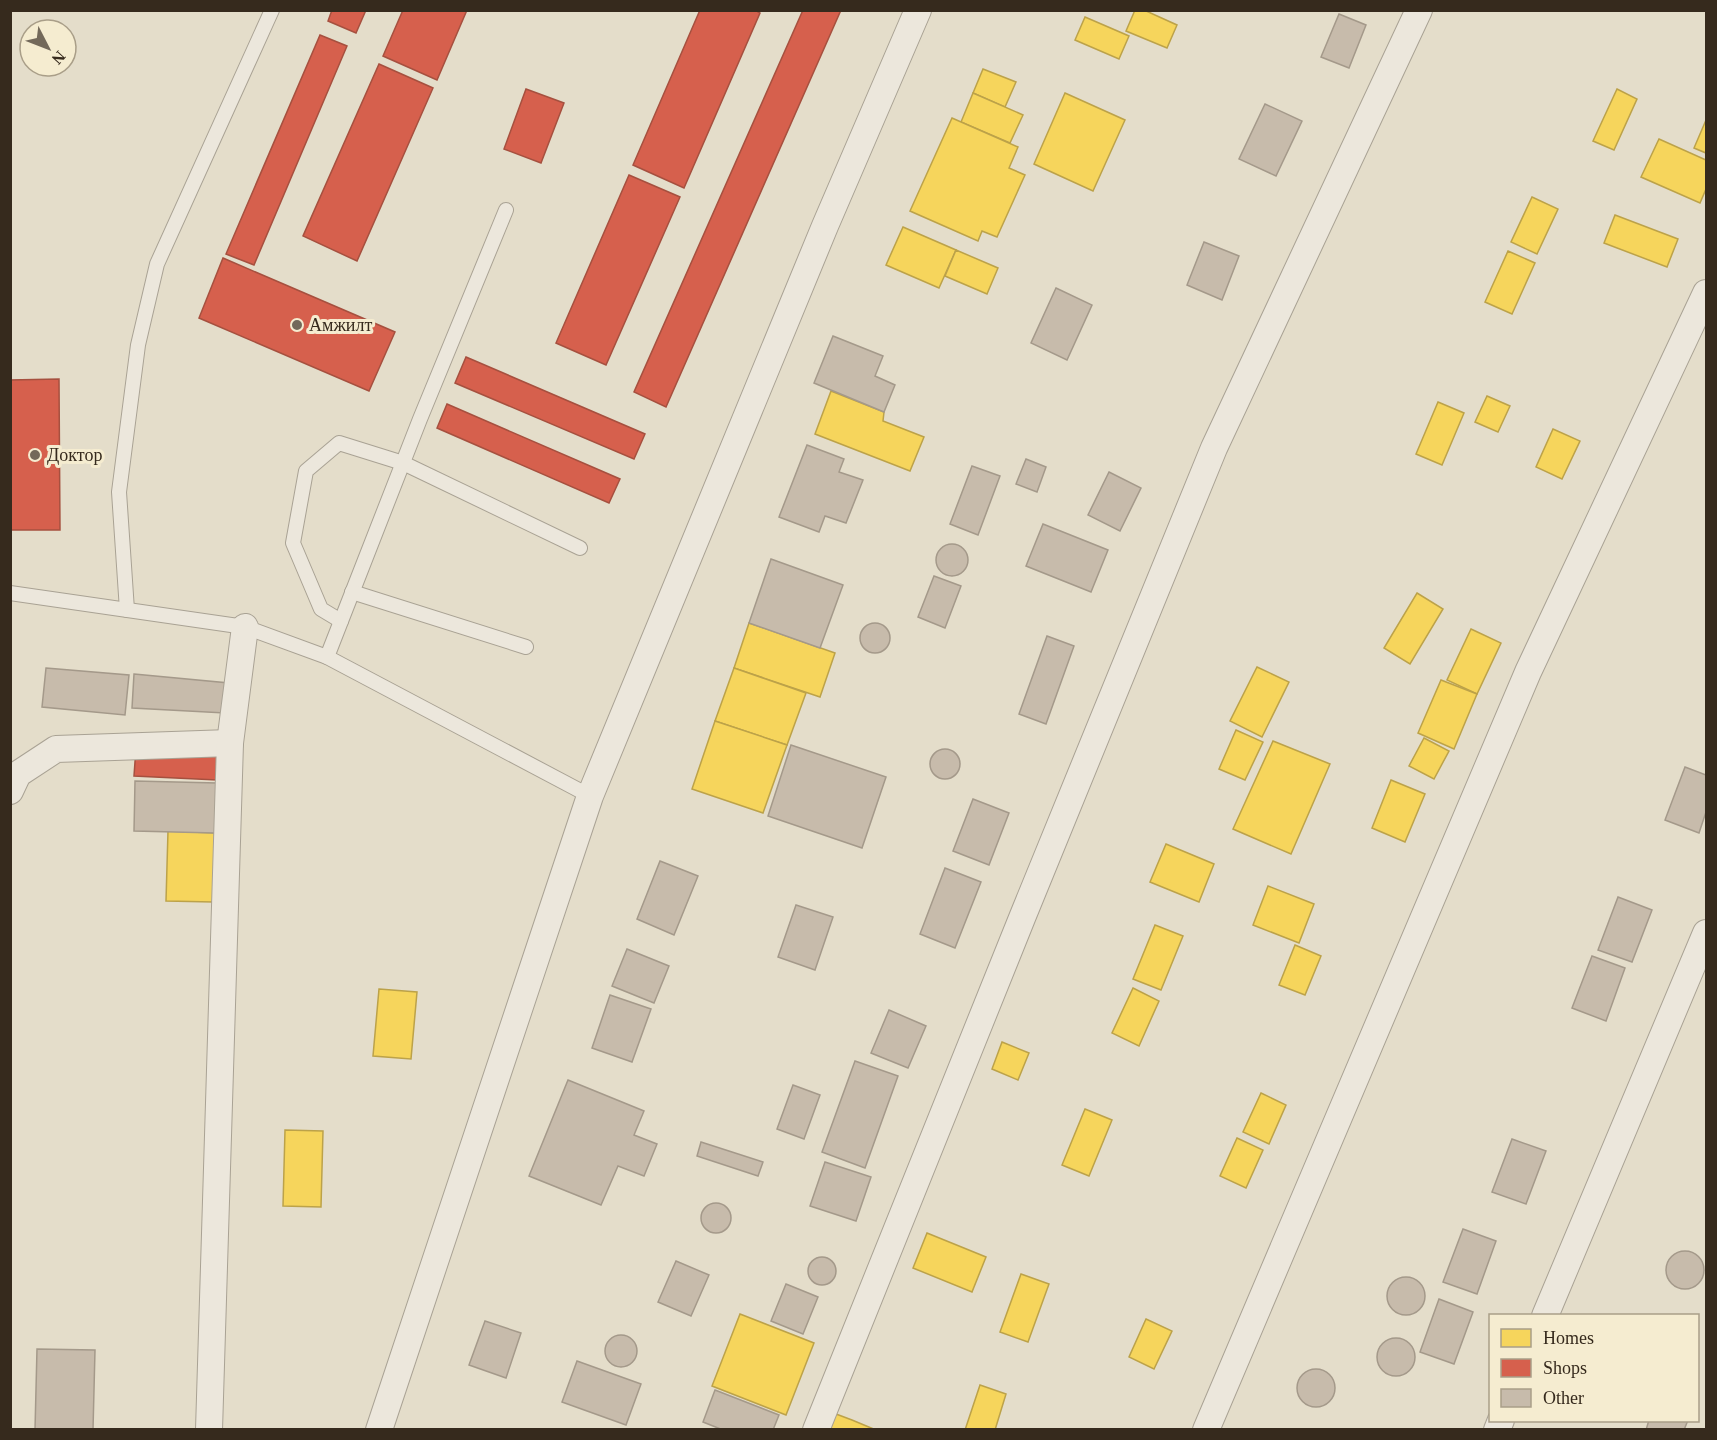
<svg xmlns="http://www.w3.org/2000/svg" width="1717" height="1440" viewBox="0 0 1717 1440" font-family="'Times New Roman',serif">
<rect width="100%" height="100%" fill="#e4ddca"/>
<g fill="#f6d55c" stroke="#bca249" stroke-width="1.5">
<path d="M1135,10H1144L1177,25L1167,48L1126,31Z"/>
<path d="M1085,17L1129,36L1119,59L1075,40Z"/>
<path d="M983,69L1016,82L1005,107L973,93Z"/>
<path d="M1617,89L1637,99L1614,150L1593,141Z"/>
<path d="M973,93L1023,115L1010,143L961,122Z"/>
<path d="M1065,93L1125,120L1093,191L1034,164Z"/>
<path d="M952,118L1018,147L1009,168L1025,175L997,237L982,231L978,241L910,211Z"/>
<path d="M1706,120V153L1694,148Z"/>
<path d="M1659,139L1706,160V189L1700,203L1641,177Z"/>
<path d="M1532,197L1558,209L1537,254L1511,242Z"/>
<path d="M1615,215L1678,239L1667,267L1604,243Z"/>
<path d="M903,227L956,250L939,288L886,265Z"/>
<path d="M956,250L998,268L987,294L945,276Z"/>
<path d="M1508,251L1535,263L1512,314L1485,302Z"/>
<path d="M831,391L884,412L883,421L924,437L910,471L815,434Z"/>
<path d="M1487,396L1510,406L1498,432L1475,422Z"/>
<path d="M1438,402L1464,413L1442,465L1416,454Z"/>
<path d="M1553,429L1580,441L1562,479L1536,467Z"/>
<path d="M1417,593L1443,609L1410,664L1384,648Z"/>
<path d="M749,623L835,653L820,697L734,668Z"/>
<path d="M1471,629L1501,643L1477,694L1447,680Z"/>
<path d="M1257,667L1289,682L1262,737L1230,721Z"/>
<path d="M734,668L806,693L787,745L715,721Z"/>
<path d="M1441,680L1477,694L1454,749L1418,733Z"/>
<path d="M715,721L787,745L763,813L692,789Z"/>
<path d="M1236,730L1263,742L1245,780L1219,769Z"/>
<path d="M1424,738L1449,751L1434,779L1409,766Z"/>
<path d="M1273,741L1330,764L1291,854L1233,829Z"/>
<path d="M1391,780L1425,794L1405,842L1372,828Z"/>
<path d="M168,831L215,833L213,902L166,901Z"/>
<path d="M1166,844L1214,864L1199,902L1150,882Z"/>
<path d="M1268,886L1314,904L1299,943L1253,925Z"/>
<path d="M1155,925L1183,936L1161,990L1133,979Z"/>
<path d="M1295,945L1321,956L1305,995L1279,985Z"/>
<path d="M1133,988L1159,1001L1139,1046L1112,1033Z"/>
<path d="M379,989L417,992L411,1059L373,1056Z"/>
<path d="M1002,1042L1029,1053L1018,1080L992,1069Z"/>
<path d="M1261,1093L1286,1105L1269,1144L1243,1132Z"/>
<path d="M1085,1109L1112,1120L1089,1176L1062,1165Z"/>
<path d="M285,1130L323,1131L321,1207L283,1206Z"/>
<path d="M1237,1138L1263,1150L1246,1188L1220,1176Z"/>
<path d="M927,1233L986,1257L972,1292L913,1268Z"/>
<path d="M1021,1274L1049,1284L1028,1342L1000,1332Z"/>
<path d="M740,1314L814,1343L786,1415L712,1386Z"/>
<path d="M1146,1319L1172,1331L1154,1369L1129,1357Z"/>
<path d="M980,1385L1006,1394L995,1430H965Z"/>
<path d="M836,1414L852,1420L876,1430H830Z"/>
</g>
<g fill="#d6604d" stroke="#a6503f" stroke-width="1.5">
<path d="M332,10H366L356,33L328,21Z"/>
<path d="M403,10H467L437,80L383,56Z"/>
<path d="M700,10H755L760,13L684,188L633,165Z"/>
<path d="M803,10H841L666,407L634,392Z"/>
<path d="M320,35L347,46L254,265L226,254Z"/>
<path d="M379,64L433,88L357,261L303,236Z"/>
<path d="M526,89L564,103L541,163L504,149Z"/>
<path d="M629,175L680,197L606,365L556,343Z"/>
<path d="M223,258L395,332L369,391L199,318Z"/>
<path d="M466,357L645,434L634,459L455,383Z"/>
<path d="M59,379L60,530H10V380Z"/>
<path d="M447,404L620,479L609,503L437,428Z"/>
<path d="M220,745L217,780L134,776L136,748Z"/>
</g>
<g fill="#c7bbab" stroke="#a4998a" stroke-width="1.5">
<path d="M1339,14L1366,25L1349,68L1321,57Z"/>
<path d="M1265,104L1302,121L1276,176L1239,159Z"/>
<path d="M1204,242L1239,256L1222,300L1187,285Z"/>
<path d="M1056,288L1092,305L1067,360L1031,343Z"/>
<path d="M833,336L883,356L875,376L895,385L884,412L814,383Z"/>
<path d="M807,445L844,459L839,472L863,480L846,523L825,516L819,532L779,517Z"/>
<path d="M1026,459L1046,467L1037,492L1016,484Z"/>
<path d="M972,466L1000,476L978,535L950,524Z"/>
<path d="M1109,472L1141,488L1120,531L1088,515Z"/>
<path d="M1043,524L1108,550L1091,592L1026,566Z"/>
<circle cx="952" cy="560" r="16"/>
<path d="M771,559L843,585L820,648L749,623Z"/>
<path d="M934,576L961,586L945,628L918,617Z"/>
<circle cx="875" cy="638" r="15"/>
<path d="M1047,636L1074,646L1046,724L1019,714Z"/>
<path d="M46,668L129,675L125,715L42,707Z"/>
<path d="M134,674L229,683L225,713L132,708Z"/>
<path d="M791,745L886,777L862,848L768,816Z"/>
<circle cx="945" cy="764" r="15"/>
<path d="M1685,767L1706,775V812L1699,833L1665,820Z"/>
<path d="M135,781L217,783L215,833L134,831Z"/>
<path d="M973,799L1009,813L989,865L953,851Z"/>
<path d="M660,861L698,876L674,935L637,919Z"/>
<path d="M945,868L981,882L955,948L920,934Z"/>
<path d="M1618,897L1652,910L1632,962L1598,950Z"/>
<path d="M796,905L833,917L815,970L778,957Z"/>
<path d="M627,949L669,966L654,1003L612,986Z"/>
<path d="M1592,956L1625,968L1606,1021L1572,1008Z"/>
<path d="M610,995L651,1009L632,1062L592,1048Z"/>
<path d="M889,1010L926,1026L908,1068L871,1053Z"/>
<path d="M855,1061L898,1076L865,1168L822,1152Z"/>
<path d="M568,1080L644,1111L634,1135L657,1144L644,1176L618,1166L601,1205L529,1176Z"/>
<path d="M793,1085L820,1095L804,1139L777,1129Z"/>
<path d="M1512,1139L1546,1151L1526,1204L1492,1192Z"/>
<path d="M701,1142L763,1162L758,1176L697,1156Z"/>
<path d="M825,1162L871,1177L856,1221L810,1206Z"/>
<circle cx="716" cy="1218" r="15"/>
<path d="M1463,1229L1496,1241L1477,1294L1443,1282Z"/>
<circle cx="1685" cy="1270" r="19"/>
<circle cx="822" cy="1271" r="14"/>
<path d="M676,1261L709,1275L691,1316L658,1302Z"/>
<circle cx="1406" cy="1296" r="19"/>
<path d="M786,1284L818,1297L803,1334L771,1321Z"/>
<path d="M1439,1299L1473,1312L1454,1364L1420,1352Z"/>
<path d="M485,1321L521,1333L506,1378L469,1365Z"/>
<circle cx="621" cy="1351" r="16"/>
<circle cx="1396" cy="1357" r="19"/>
<path d="M37,1349L95,1350L93,1430H35Z"/>
<path d="M577,1361L641,1384L626,1425L562,1402Z"/>
<circle cx="1316" cy="1388" r="19"/>
<path d="M715,1390L779,1415L773,1430H723L703,1422Z"/>
<path d="M1649,1420H1688L1684,1430H1646Z"/>
</g>
<g fill="none" stroke-linecap="round" stroke-linejoin="round">
<g stroke="#a9a294" stroke-width="16">
<g id="service">
<path d="M506,210L420,419L327,657L590,796"/>
<path d="M352,592L526,647"/>
<path d="M10,593L245,627L327,657"/>
<path d="M127,610L119,492L138,345L157,264L272,10"/>
<path d="M341,621L321,609L293,543L306,471L339,443L403,463L580,548"/>
</g>
</g>
<g stroke="#a9a294" stroke-width="28">
<g id="minor">
<path d="M10,791L18,774L56,749L230,743"/>
<path d="M1545,1316L1706,933"/>
<path d="M209,1430L230,743L245,627"/>
<path d="M379,1430L590,796L825,226L918,10"/>
<path d="M816,1430L1022,918L1214,448L1419,10"/>
<path d="M1206,1430L1528,672L1706,293"/>
<path d="M1497,1430L1501,1420"/>
</g>
</g>
<use href="#service" stroke="#ece7dc" stroke-width="14"/>
<use href="#minor" stroke="#ece7dc" stroke-width="26"/>
</g>
<g fill="#73695a" stroke="#f5ecd0" stroke-width="2">
<circle cx="297" cy="325" r="6"/>
<circle cx="35" cy="455" r="6"/>
</g>
<g text-anchor="middle" stroke-width="6" stroke-linejoin="round" paint-order="stroke">
<g font-size="18" fill="#362a1d" stroke="#f5ecd0" text-anchor="start">
<text x="309" y="331">Амжилт</text>
<text x="47" y="461">Доктор</text>
</g>
</g>
<rect width="1717" height="1440" fill="none" stroke="#362a1d" stroke-width="24"/>
<rect x="1489" y="1314" width="210" height="108" fill="#f5ecd0" stroke="#a99e88" stroke-width="1.5"/>
<rect x="1501" y="1329" width="30" height="18" fill="#f6d55c" stroke="#a99e88" stroke-width="1.5"/>
<text x="1543" y="1344" font-size="18" fill="#362a1d">Homes</text>
<rect x="1501" y="1359" width="30" height="18" fill="#d6604d" stroke="#a99e88" stroke-width="1.5"/>
<text x="1543" y="1374" font-size="18" fill="#362a1d">Shops</text>
<rect x="1501" y="1389" width="30" height="18" fill="#c7bbab" stroke="#a99e88" stroke-width="1.5"/>
<text x="1543" y="1404" font-size="18" fill="#362a1d">Other</text>
<g transform="translate(48 48) rotate(132)"><circle r="28" fill="#f5ecd0" stroke="#a99e88" stroke-width="1.5"/>
<path d="M0-4.5L10 22L0 15L-10 22Z" fill="#73695a"/>
<text y="-9" font-size="16" font-weight="bold" text-anchor="middle" fill="#362a1d">N</text>
</g>
</svg>
